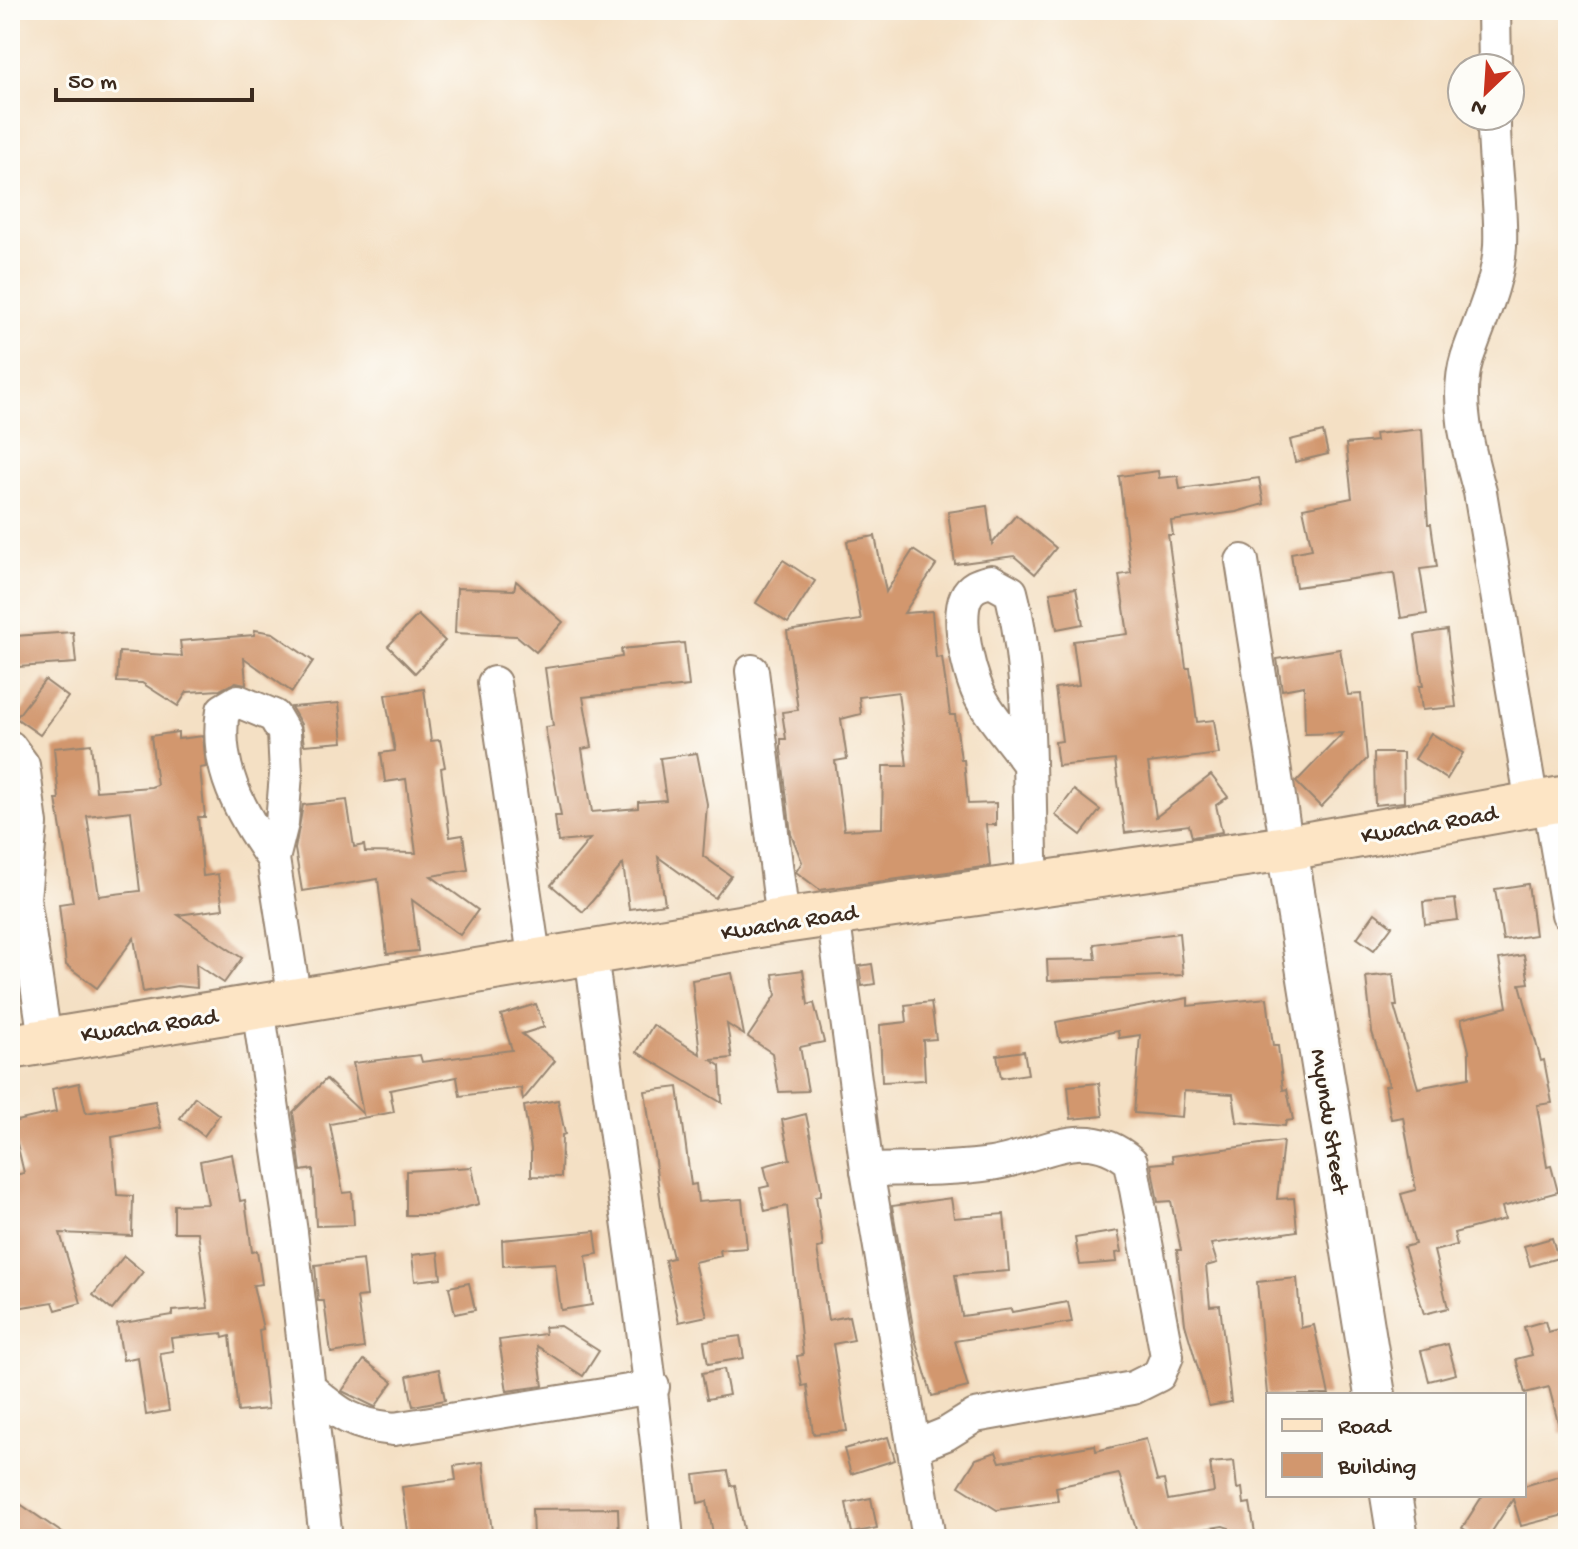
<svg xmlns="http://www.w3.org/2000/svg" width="1578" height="1549" viewBox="0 0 1578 1549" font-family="'Gochi Hand',sans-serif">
<rect width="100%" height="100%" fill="#fdfcf7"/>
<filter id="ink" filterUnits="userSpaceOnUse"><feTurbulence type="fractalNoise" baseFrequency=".0125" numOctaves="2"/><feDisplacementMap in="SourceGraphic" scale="16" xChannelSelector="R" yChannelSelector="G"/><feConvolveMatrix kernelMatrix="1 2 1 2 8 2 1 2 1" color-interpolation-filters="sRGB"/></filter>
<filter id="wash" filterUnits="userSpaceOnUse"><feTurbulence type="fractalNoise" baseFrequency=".006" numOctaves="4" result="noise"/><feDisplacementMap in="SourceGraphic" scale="32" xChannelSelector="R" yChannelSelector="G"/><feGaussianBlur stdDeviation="1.8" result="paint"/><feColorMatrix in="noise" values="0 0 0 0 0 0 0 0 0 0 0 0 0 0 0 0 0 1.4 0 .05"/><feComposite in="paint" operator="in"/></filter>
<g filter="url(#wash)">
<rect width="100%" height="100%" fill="#f4e0c4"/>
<g id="blocks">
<g fill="#d2976e" fill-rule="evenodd">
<path d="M1422,429L1428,524H1431L1437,567L1420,569L1427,614L1401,618L1394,573L1296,587L1291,553L1312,549L1303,508L1352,498L1346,444L1376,441L1375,434Z"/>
<path d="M1323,432L1328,454L1295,462L1290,440Z"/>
<path d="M1158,471L1159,478L1178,476L1180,489L1259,478L1264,504L1236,512L1171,521L1173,535H1168L1186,668H1190L1197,722L1214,720L1219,754L1148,763L1156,817L1211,775L1228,797L1216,805L1222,832L1192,837L1189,825L1125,833L1115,760L1058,766L1055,742L1062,741L1055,688L1079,685L1073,641L1128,634L1119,575L1131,573L1119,476Z"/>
<path d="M987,506L992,544L1016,515L1056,548L1035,574L1014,556L955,564L948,512Z"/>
<path d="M875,536L886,592L913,550L936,565L904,613L932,611L936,658L942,657L950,715H955L961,760H964L968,804L996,803V825H986L990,866L820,890L796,872L802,862L791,834L781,749V739H786L782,712L798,710L787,631L861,620L847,541ZM898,692L907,766H883L882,828L844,830L835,761L847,759L841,719L861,714L859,697Z"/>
<path d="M783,560L815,581L788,623L756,603Z"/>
<path d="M516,581L563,622L536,652L517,636L455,633L457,588L514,590Z"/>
<path d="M1076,588L1083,624L1057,629L1050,592Z"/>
<path d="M418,615L445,641L415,673L388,646Z"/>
<path d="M255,630L273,633L313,661L292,692L244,658L246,684L236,682L220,690L187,692L178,706L142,683L117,682L119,652L182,656L180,641L254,635Z"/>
<path d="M1447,630L1456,707L1422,710L1419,686H1423L1415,635Z"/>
<path d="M73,632L76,663L18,667L15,636Z"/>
<path d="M684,643L689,686L583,697L592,747L582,749L592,812L638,808V802L666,800L660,758L697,753L707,804L703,856L731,876L715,898L658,857L665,904L629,909L623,864L583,912L551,885L590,839L558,842L555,816H561L545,727L553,726L545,668L622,657L621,649Z"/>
<path d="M1340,649L1348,695L1361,694L1367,759L1321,807L1296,782L1343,733L1305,734L1304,686L1282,690L1277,659Z"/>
<path d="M45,680L68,697L40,735L16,718Z"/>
<path d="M424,689L431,741L440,740L445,767L441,768L450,837L463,835L468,870L431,876L478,910L460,935L412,900L418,951L387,954L378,879L302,891L295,849L303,805L347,800L354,847L364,845L365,852L416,853L406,779L385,782L381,753L395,751L385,695Z"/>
<path d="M339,703L343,742L304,745L301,724L291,707Z"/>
<path d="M178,732V739L203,736L206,767L200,768L205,817H198L203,876L218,874L223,909L178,915L242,958L224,983L196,964L197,988L177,986L143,992L134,938L97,988L66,965L59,904L73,902L56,799H59L54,748L91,744L96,791L151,787L157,785L151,736ZM131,811L140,891L99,896L87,816Z"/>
<path d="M1431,733L1463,753L1447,779L1415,759Z"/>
<path d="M1374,753H1403L1404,802L1375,805Z"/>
<path d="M1074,790L1100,810L1081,835L1055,815Z"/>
<path d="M1528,884L1535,935L1503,940L1495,889Z"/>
<path d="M1455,899L1458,920L1425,924L1423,902Z"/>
<path d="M1375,913L1392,926L1374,950L1357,938Z"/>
<path d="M1179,933L1183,975L1048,981L1047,960L1096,959L1094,944Z"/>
<path d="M1524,955L1529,983L1520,984L1541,1061L1544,1060L1552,1103L1537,1105L1547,1167L1551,1166L1558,1192L1502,1207L1505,1219L1454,1233L1457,1245L1434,1251L1448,1308L1424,1314L1404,1247L1415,1244L1401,1194L1416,1190L1403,1117L1391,1119L1385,1086L1389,1085L1372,1032L1366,977L1393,974L1397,1006H1394L1418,1088L1469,1078V1051L1461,1019L1507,1007L1499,959Z"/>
<path d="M872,964L875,984L862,986L859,966Z"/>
<path d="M803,970L808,1005L814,1003L824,1042L800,1047L808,1091L779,1092L772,1053L748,1037L776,995L773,974Z"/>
<path d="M732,973L744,1035L727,1024L732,1058L711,1060L720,1066L722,1103L637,1052L653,1025L700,1054L692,980Z"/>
<path d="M1188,998V1006L1267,998L1273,1046H1278L1283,1090L1287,1089L1293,1120L1286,1121L1285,1126L1237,1122L1233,1094L1184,1091L1182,1117L1134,1113L1140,1035L1119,1038L1118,1031L1060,1042L1056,1022Z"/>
<path d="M931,1002L936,1039L923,1040L925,1080L882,1082L880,1025L907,1022L905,1005Z"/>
<path d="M536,1004L544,1027L522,1034L555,1061L523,1100L521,1088L460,1096L457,1077L390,1090L394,1112L330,1124L343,1193L352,1192L354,1225L316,1226L313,1169L301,1171L293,1112L326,1079L363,1114L353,1063L420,1055L422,1062L512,1050L501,1015Z"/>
<path d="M1024,1051L1028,1074L1001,1078L997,1055Z"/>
<path d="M79,1083L86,1113L155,1101L161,1128L112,1137L117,1195L133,1196L132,1236L60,1233L81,1303L56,1310L53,1302L10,1309V1176L24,1173L12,1122L56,1112L52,1089Z"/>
<path d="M1099,1083L1103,1116L1071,1119L1068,1086Z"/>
<path d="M678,1087L691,1185L696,1184L698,1202L742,1199L747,1248L720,1250L721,1256L694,1262L707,1316L679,1322L665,1260L673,1258L662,1211L645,1091Z"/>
<path d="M195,1097L219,1115L204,1136L180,1118Z"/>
<path d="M558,1100L565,1134L562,1135L561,1177L531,1176V1149L524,1106Z"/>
<path d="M806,1114L821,1188V1195L816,1196L823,1247L817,1248L828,1320L849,1316L854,1340L833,1344L847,1431L813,1434L807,1385L802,1386L797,1356L803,1355L787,1206L765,1211L760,1188L769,1186L764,1166L790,1159L782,1120Z"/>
<path d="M1283,1141L1277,1199L1294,1198L1297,1231L1211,1244L1217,1263L1206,1266L1210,1306L1220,1305L1231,1402L1209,1406L1185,1324L1177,1250H1181L1171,1201L1158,1202L1151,1164L1173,1162L1172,1156Z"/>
<path d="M232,1154L240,1201L245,1200L252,1252L257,1251L262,1284L253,1285L263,1329L259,1330L268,1409L238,1412L230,1336L223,1338L222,1333L171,1338L173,1351L160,1353L169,1411L146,1415L138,1357L123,1360L117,1324L173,1315V1311L208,1308L198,1232H174V1205L208,1204L200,1161Z"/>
<path d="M472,1167L479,1204L436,1215H406V1171Z"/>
<path d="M951,1198L954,1218L1004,1214L1009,1271L955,1275L962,1316L1011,1309L1012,1312L1068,1302L1072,1322L955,1341L968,1387L932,1396L915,1339L892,1206Z"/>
<path d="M595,1231L598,1254L586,1256L592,1305L561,1310L555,1263L503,1266L502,1240Z"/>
<path d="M1118,1231L1122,1252L1116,1253L1117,1262L1080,1265L1075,1238Z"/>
<path d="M1552,1238L1558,1258L1530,1266L1524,1246Z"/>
<path d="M438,1252L441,1278L415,1281L412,1255Z"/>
<path d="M124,1256L143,1272L112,1310L93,1295Z"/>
<path d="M363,1260L367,1296L357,1297L364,1348L331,1353L324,1301H318L315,1265Z"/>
<path d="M1297,1278L1301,1328L1314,1325L1329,1395H1267L1257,1282Z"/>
<path d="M469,1283L475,1310L455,1314L449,1287Z"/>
<path d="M1545,1321L1548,1332L1568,1327V1434H1561L1549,1387L1525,1393L1516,1359L1532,1355L1524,1327Z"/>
<path d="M560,1326L599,1351L583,1376L537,1346L543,1386L507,1391L499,1340L545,1334L544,1327Z"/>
<path d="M740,1336L744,1358L708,1364L704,1341Z"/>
<path d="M1448,1344L1456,1374L1429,1381L1421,1351Z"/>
<path d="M364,1360L393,1382L375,1407L342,1391Z"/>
<path d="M439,1369L445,1400L413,1406L407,1376Z"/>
<path d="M724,1369L729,1395L707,1399L702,1373Z"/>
<path d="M888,1437L895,1460L851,1474L844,1449Z"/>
<path d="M1146,1439L1157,1481L1164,1480L1168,1500L1214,1492L1210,1463L1234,1461L1237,1489L1242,1488L1244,1504L1250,1503L1256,1539H1231L1229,1528L1223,1526L1171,1534L1173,1539H1139L1119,1474L1056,1487L1058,1501L997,1510L959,1486L976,1459L996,1452L1000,1462L1095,1445L1096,1451Z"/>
<path d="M483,1462L493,1539H409L402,1487L456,1480L454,1466Z"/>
<path d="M728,1471L731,1486L735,1485L746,1539H714L707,1501L698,1503L694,1475Z"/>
<path d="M1568,1473V1514L1521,1526L1513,1499L1487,1539H1464L1469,1532L1462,1528L1483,1495H1524V1486Z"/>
<path d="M10,1497L71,1539H10Z"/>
<path d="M871,1498L877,1528L852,1533L846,1503Z"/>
<path d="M618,1508L619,1539H533L532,1509Z"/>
</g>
</g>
</g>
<g filter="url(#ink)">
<use href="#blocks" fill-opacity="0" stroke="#988571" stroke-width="2"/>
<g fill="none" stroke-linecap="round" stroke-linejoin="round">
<g stroke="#988571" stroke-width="36">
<g id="minor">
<path d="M1494,10L1495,68"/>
<path d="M1494,116C1493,159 1502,203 1500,246C1498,285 1479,322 1467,358C1454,400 1469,452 1480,492L1532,804"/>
<path d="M1242,561L1287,848"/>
<path d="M752,671L783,921"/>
<path d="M494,683L535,963"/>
<path d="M10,747L23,765L31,824L24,898L45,1039"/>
<path d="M1026,760C1013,742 997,724 985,705C971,684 955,621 966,597C971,586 980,584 991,581L1011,592C1033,677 1028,795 1032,885"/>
<path d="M1549,801L1568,914"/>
<path d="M273,859C241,814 214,767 223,710L238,701L274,716L284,733L286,774L282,823L273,859L295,1001"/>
<path d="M833,914L867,1170L929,1539"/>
<path d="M591,954C616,1149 649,1343 667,1539"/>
<path d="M258,1007L291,1232L326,1539"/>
<path d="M867,1170C908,1169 950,1170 991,1164C1041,1157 1085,1121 1131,1162L1167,1356L1159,1375L1133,1388L975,1416L946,1434L914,1447"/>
<path d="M309,1388C339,1415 354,1425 394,1429L653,1387"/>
</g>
</g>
<g stroke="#988571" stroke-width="44">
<g id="tertiary">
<path d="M1287,848L1375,1395"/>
<path d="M1391,1495L1398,1539"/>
</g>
</g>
<g stroke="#988571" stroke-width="48">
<path id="secondary" d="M10,1047L783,921L1287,848L1568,798"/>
</g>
<use href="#minor" stroke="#fff" stroke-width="32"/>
<use href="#tertiary" stroke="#fff" stroke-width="40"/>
<use href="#secondary" stroke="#fde5c5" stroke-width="44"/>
</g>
</g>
<g text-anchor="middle" stroke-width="6" stroke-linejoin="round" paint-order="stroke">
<g font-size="24" fill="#3b2a1e" stroke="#fdfcf7">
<text transform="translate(1429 823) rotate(-10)" y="8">Kwacha Road</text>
<text transform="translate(789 921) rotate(-9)" y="8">Kwacha Road</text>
<text transform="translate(149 1024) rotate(-8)" y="8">Kwacha Road</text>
<text transform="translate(1331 1121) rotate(81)" y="8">Myundu Street</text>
</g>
</g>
<rect width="1578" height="1549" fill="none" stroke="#fdfcf7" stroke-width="40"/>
<rect x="1266" y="1393" width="260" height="104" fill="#fdfcf7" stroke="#afa8a0" stroke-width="2"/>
<rect x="1282" y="1419" width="40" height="12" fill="#fde5c5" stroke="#afa8a0" stroke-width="2"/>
<text x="1338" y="1433" font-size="24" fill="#3b2a1e">Road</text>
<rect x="1282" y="1453" width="40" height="24" fill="#d2976e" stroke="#afa8a0" stroke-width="2"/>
<text x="1338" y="1473" font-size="24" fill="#3b2a1e">Building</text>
<g transform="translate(1486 92) rotate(205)"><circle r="38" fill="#fdfcf7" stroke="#afa8a0" stroke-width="2"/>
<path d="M0-6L14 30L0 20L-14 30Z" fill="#c8321e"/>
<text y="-12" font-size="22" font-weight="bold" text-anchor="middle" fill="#3b2a1e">N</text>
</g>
<path d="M56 88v12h196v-12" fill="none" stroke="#3b2a1e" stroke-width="4"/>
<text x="68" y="88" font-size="24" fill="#3b2a1e" stroke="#fdfcf7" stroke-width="6" paint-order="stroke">50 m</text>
</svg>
